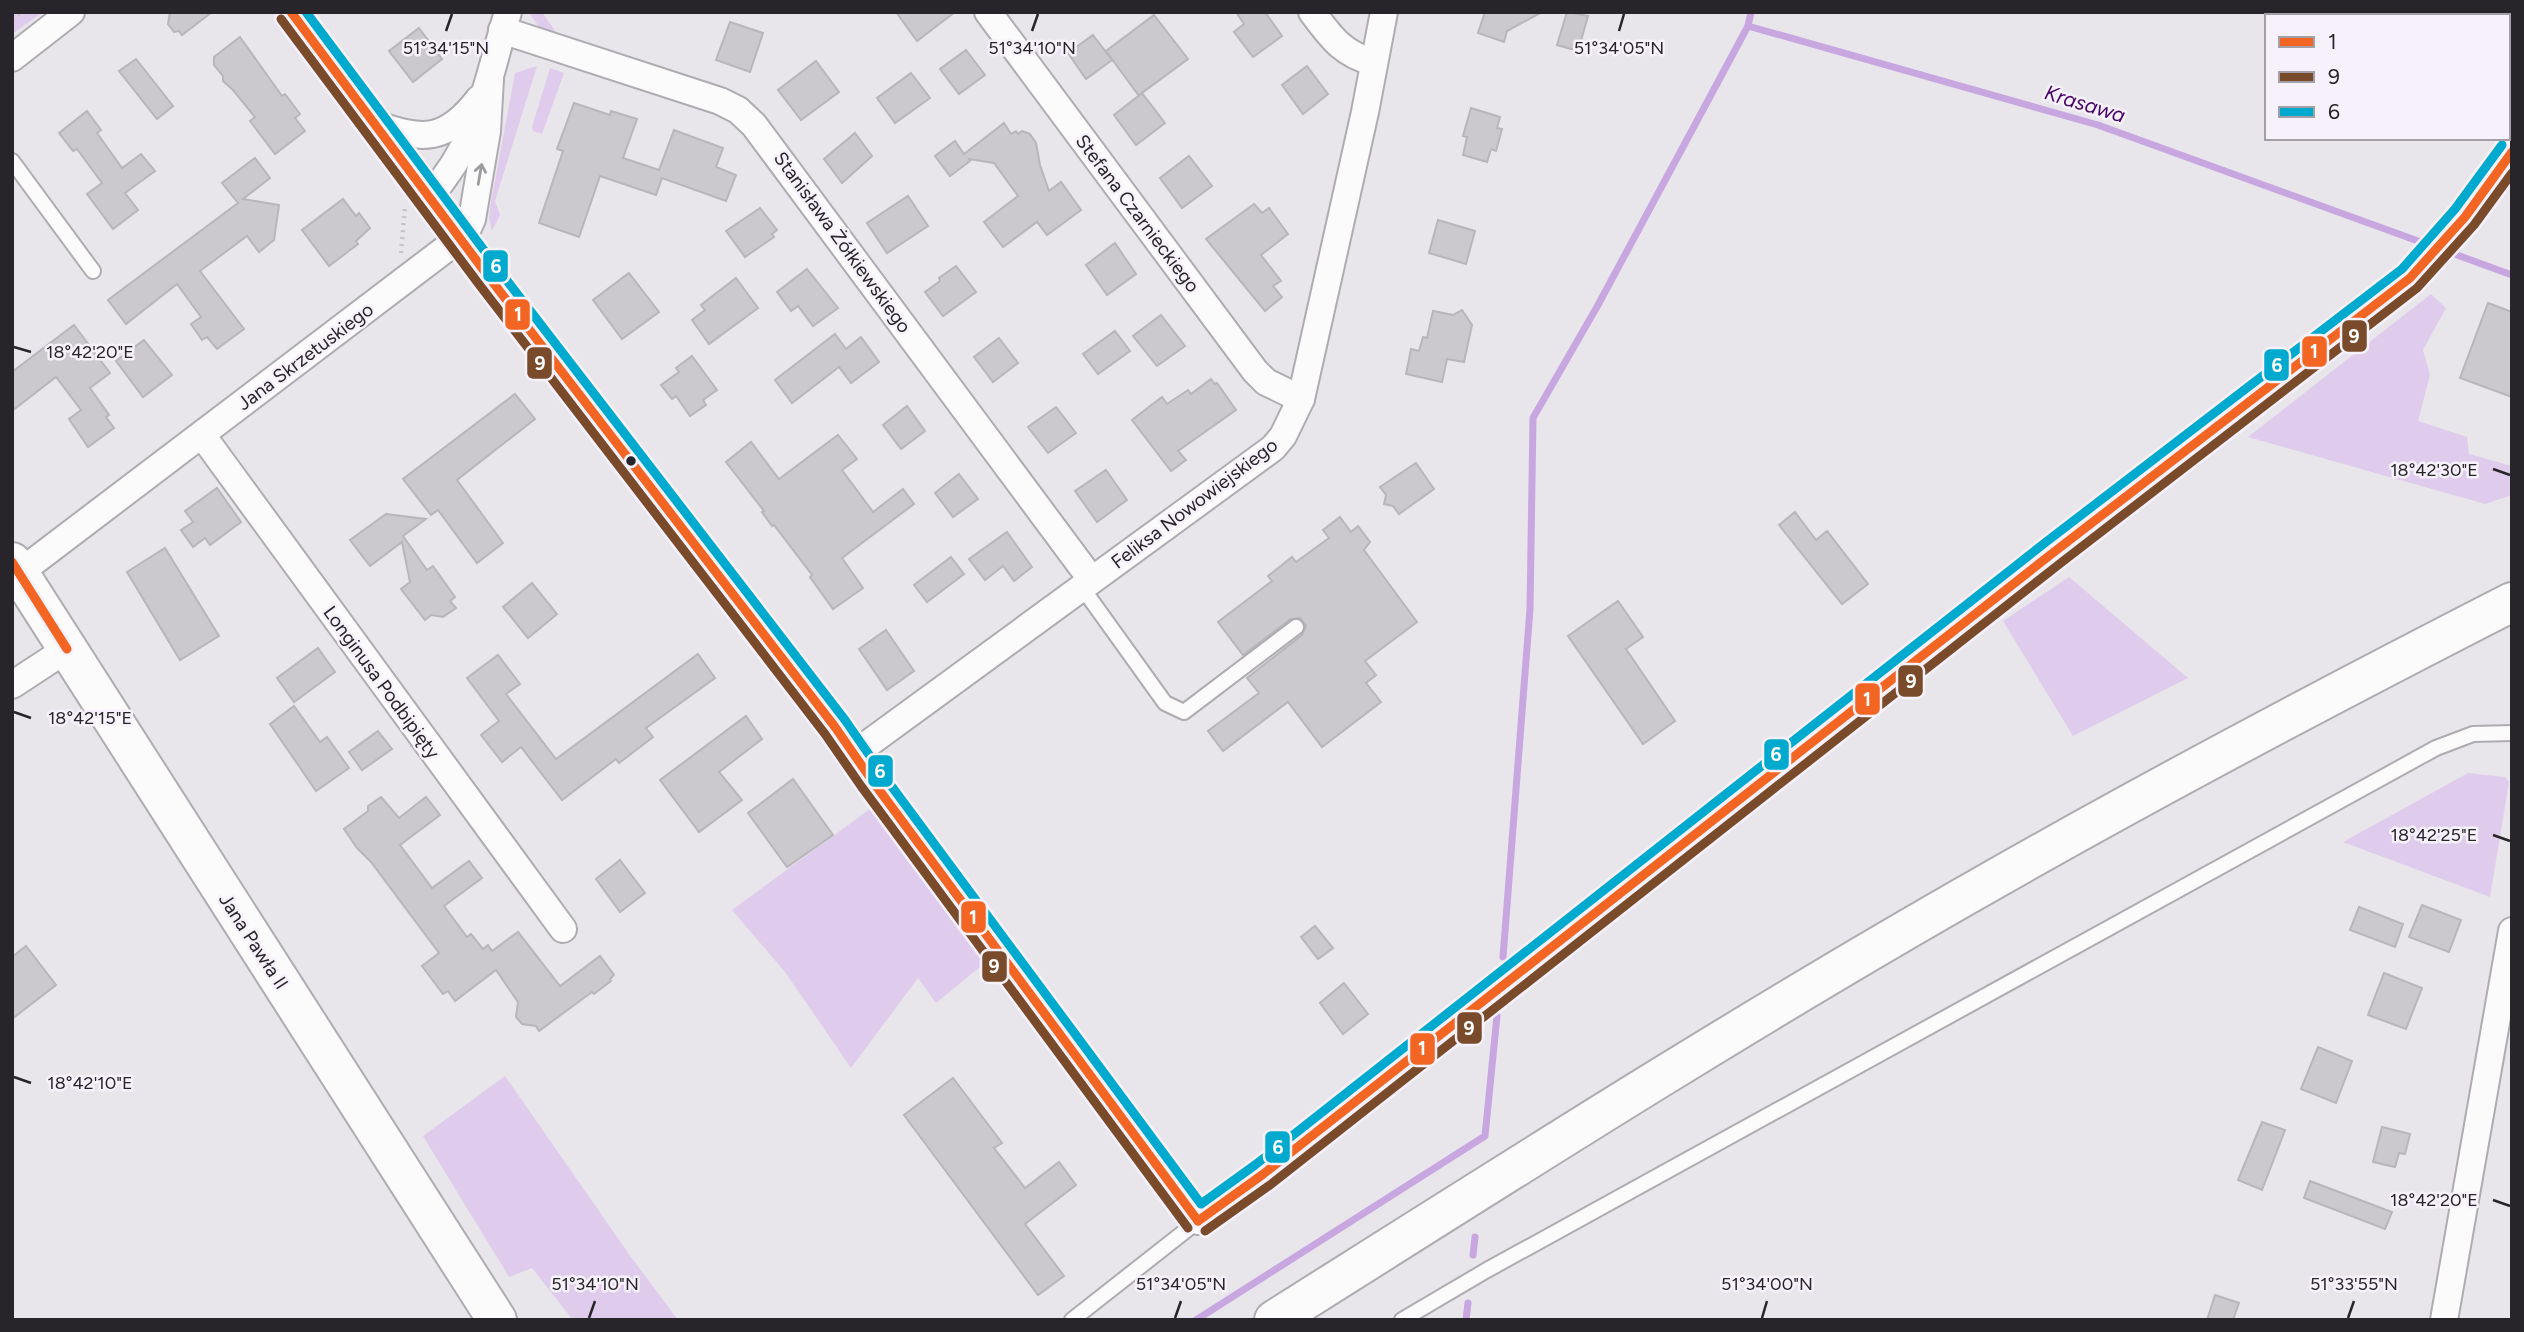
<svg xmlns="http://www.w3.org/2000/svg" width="2524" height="1332" viewBox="0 0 2524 1332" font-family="Figtree,sans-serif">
<rect width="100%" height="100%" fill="#e8e5eb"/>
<g fill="#dfcced">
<path d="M12,12H43L12,34Z"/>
<path d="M529,12H542L558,35L539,27Z"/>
<path d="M537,66L495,201L500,215L492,231L489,218L490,208L515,73Z"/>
<path d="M550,68L564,73L542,134L533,131L532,127Z"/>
<path d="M2431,294L2446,308L2423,350L2430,375L2418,421L2467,437L2469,454L2512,466V495L2485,504L2248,437Z"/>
<path d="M2069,577L2188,678L2073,736L2003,621Z"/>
<path d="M2468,773L2505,777L2509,782L2490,897L2343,842Z"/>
<path d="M870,809L986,962L936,1003L918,978L851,1068L785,972L732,910Z"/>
<path d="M505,1076L631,1257L678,1320H573L532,1268L509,1277L423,1136Z"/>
</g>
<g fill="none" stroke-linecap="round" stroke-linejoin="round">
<g stroke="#c8a7e0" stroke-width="7">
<path d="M1748,26L2098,125L2418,241"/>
<path d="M2457,255L2512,275"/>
<path d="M1503,957L1530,609L1533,418L1598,305L1748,26L1751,12"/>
<path d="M1473,1255L1475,1237"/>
<path d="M1196,1320L1485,1136L1497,1016"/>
<path d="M1466,1320L1468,1303"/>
</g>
</g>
<g fill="#cbc9ce" stroke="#b8b6ba" stroke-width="2">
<path d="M170,12H212L182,35L179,31L174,32L168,24Z"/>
<path d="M896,12H955L917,41Z"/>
<path d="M1236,12H1265L1282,36L1253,57L1234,32L1244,24Z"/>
<path d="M1485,12H1542L1507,31L1504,42L1478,33Z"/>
<path d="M1567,12L1588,16L1578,51L1557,45Z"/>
<path d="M1154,15L1188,59L1142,93L1165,123L1136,145L1114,115L1142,93L1139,96L1106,51Z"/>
<path d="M730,22L763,33L750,72L716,60Z"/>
<path d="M419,28L442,59L413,82L389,51Z"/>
<path d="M1093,35L1112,60L1086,79L1068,53Z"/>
<path d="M240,37L282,96L285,94L300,114L295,118L305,131L275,154L250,121L255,117L233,90L223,81V76L214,65V57Z"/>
<path d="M966,50L985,75L959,94L940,69Z"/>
<path d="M136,59L173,106L157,119L119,71Z"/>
<path d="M816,61L839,92L801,120L778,90Z"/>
<path d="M1307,66L1328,94L1303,114L1282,85Z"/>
<path d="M911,73L930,98L895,123L877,98Z"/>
<path d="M574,103L610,115L611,111L637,119L623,158L659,170L674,130L723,148L716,167L736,175L726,201L662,178L656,195L600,176L579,237L539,223L563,151L557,149Z"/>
<path d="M1471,108L1500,117L1497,128L1502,129L1496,151L1491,149L1487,162L1463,155L1467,137L1463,136Z"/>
<path d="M87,111L101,130L97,133L122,168L141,154L155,171L125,193L138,210L113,229L87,194L102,183L77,149L73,151L59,133Z"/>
<path d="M1004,123L1011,134L1016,131L1018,134L1022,131L1030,134L1036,143L1040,165L1049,191L1061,182L1081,210L1047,235L1037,222L1003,247L984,222L1018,196L994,163L969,159L970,161L950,176L935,156L955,141L964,154Z"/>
<path d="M855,133L872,156L842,183L824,159Z"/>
<path d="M1189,156L1212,186L1182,208L1160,178Z"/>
<path d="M255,158L270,178L243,199L279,205L274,240L259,252L247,236L200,271L244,329L217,349L207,337L202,340L191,324L201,317L177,284L126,324L108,300L238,203L222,183Z"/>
<path d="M908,196L928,226L887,253L867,223Z"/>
<path d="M343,199L356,216L359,213L370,228L356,241L358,244L329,266L302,230Z"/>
<path d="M1254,204L1262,213L1269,208L1288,234L1261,255L1281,281L1273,286L1282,297L1265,311L1206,239Z"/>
<path d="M760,208L777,230L772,234L774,237L745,257L726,231Z"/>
<path d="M1438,220L1475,231L1466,264L1429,253Z"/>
<path d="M1115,243L1136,274L1107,295L1086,265Z"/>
<path d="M956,266L976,292L943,316L925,292L940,281L939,278Z"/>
<path d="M807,269L838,308L813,326L798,306L791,311L777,292Z"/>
<path d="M629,273L659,312L622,339L593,300Z"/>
<path d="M736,278L758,308L709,344L692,320L705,310L701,305Z"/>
<path d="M2488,303L2512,312V397L2460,378Z"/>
<path d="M1462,310L1472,325L1464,362L1447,359L1442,382L1406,374L1411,349L1419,351L1423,337L1427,338L1433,311L1453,315Z"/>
<path d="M1161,315L1185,346L1157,366L1133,336Z"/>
<path d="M74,325L110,373L90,388L109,415L106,417L114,428L88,447L69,419L81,410L56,377L12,411V372Z"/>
<path d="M1115,331L1130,351L1098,374L1083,354Z"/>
<path d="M835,334L846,349L861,337L879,362L851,383L839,367L792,403L775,380Z"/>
<path d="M999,338L1018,363L993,382L974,357Z"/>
<path d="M144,340L172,375L143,397L116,361Z"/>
<path d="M692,356L717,390L703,400L706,405L690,416L676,396L672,399L661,385L679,372L676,368Z"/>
<path d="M1211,379L1215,384L1217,383L1236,410L1178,451L1186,460L1171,471L1132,420L1162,397L1167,404L1188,390L1191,394Z"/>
<path d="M515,394L535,419L457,480L503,543L477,563L438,510L431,515L403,479Z"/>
<path d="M907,406L925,431L901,449L883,425Z"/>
<path d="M1056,407L1076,433L1048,453L1028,427Z"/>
<path d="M838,435L857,459L842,470L873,512L903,489L914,504L842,558L863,588L833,609L810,577L812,575L774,525L772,526L762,512L764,511L726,462L751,442L779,479Z"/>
<path d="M1416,463L1434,489L1399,514L1393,506L1384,504L1386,495L1380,487Z"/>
<path d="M1106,470L1127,500L1097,522L1075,491Z"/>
<path d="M959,474L978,499L953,517L935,493Z"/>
<path d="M217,488L241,522L210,545L205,538L193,547L181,530L193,522L185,511Z"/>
<path d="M1795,512L1816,540L1827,531L1868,584L1842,604L1779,525Z"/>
<path d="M386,514L426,519L403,536L427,570L433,566L455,597L450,601L456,608L443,617L431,615L425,620L401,589L410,582L402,542L370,566L350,540Z"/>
<path d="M1340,517L1351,532L1358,526L1370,542L1364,550L1417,622L1365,661L1376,675L1366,683L1381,702L1322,747L1288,702L1223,751L1208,731L1259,693L1247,678L1302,635L1306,626L1300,618L1291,619L1243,655L1218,622L1272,581L1268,576L1292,557L1296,562L1329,538L1323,530Z"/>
<path d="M1007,532L1032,567L1014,581L1003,566L985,580L969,559Z"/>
<path d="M165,548L219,636L180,660L127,572Z"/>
<path d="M951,557L964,574L927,602L914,585Z"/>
<path d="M532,583L557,614L528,638L503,607Z"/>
<path d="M1618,601L1643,637L1626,649L1675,721L1643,744L1568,636Z"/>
<path d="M886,630L914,671L887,690L859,649Z"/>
<path d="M318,648L335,672L294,702L277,678Z"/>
<path d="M698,654L715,678L646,728L653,737L619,763L616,759L562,800L521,747L502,762L481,735L499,721L467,678L498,655L520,684L506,694L556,759Z"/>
<path d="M294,706L320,742L327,737L349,768L316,791L270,724Z"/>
<path d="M746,716L762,739L719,772L742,800L699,832L660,780Z"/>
<path d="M378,731L392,749L362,770L349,752Z"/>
<path d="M793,779L833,835L787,867L748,813Z"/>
<path d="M381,797L399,818L426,797L440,815L400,845L432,888L469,861L482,878L444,906L467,937L471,934L483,949L488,945L492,951L518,932L560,986L600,956L614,975L610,979L611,981L594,994L592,992L539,1031L536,1026L522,1024L516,1017L518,1002L496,970L455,1001L448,991L443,994L422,966L439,953L371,862L357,848L344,829L368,811V806Z"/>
<path d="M620,860L645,893L620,912L596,879Z"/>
<path d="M2422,905L2461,920L2449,952L2409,937Z"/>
<path d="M2359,907L2403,924L2395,947L2350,930Z"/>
<path d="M1315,926L1333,948L1318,959L1301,937Z"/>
<path d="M26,946L56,985L12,1019V957Z"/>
<path d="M2384,973L2422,988L2406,1029L2368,1015Z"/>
<path d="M1344,983L1368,1014L1343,1034L1320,1003Z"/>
<path d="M2318,1047L2352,1061L2336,1103L2301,1089Z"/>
<path d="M953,1078L1002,1143L994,1148L1025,1188L1059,1162L1076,1185L1025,1224L1064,1276L1038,1295L904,1115Z"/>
<path d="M2262,1122L2285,1130L2262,1190L2238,1180Z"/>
<path d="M2382,1127L2410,1134L2405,1154L2399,1153L2395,1167L2373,1162Z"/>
<path d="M2310,1181L2392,1212L2385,1229L2304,1198Z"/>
<path d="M2215,1295L2239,1303L2233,1320H2207Z"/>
</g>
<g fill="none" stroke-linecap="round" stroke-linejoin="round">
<g stroke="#aeacb0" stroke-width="18">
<g id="lane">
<path d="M12,161L93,271"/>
<path d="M1081,586L1165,703L1184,712L1296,627"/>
<path d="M1072,1320L1198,1221"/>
<path d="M1402,1320L1487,1270L2436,748L2473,734L2512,733"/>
</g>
</g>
<g stroke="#aeacb0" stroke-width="30">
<g id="street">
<path d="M291,12L488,276L835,727L871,779L1198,1221L1262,1175L2054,552L2410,278L2465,217L2512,152"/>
<path d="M988,12L1255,371L1266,382L1301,399"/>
<path d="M1312,12C1331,37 1342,54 1373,62"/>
<path d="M502,30L720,101L738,110L754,125L1091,579"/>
<path d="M12,58L71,12"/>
<path d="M375,124C423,141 446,142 479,99"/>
<path d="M429,197C481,138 486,84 508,12"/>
<path d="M202,435L563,929"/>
<path d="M19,573L460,238L467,230L472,219L487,131L490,79"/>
<path d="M12,685L67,649"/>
<path d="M854,754L1273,448L1283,436L1301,399L1365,112L1384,12"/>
<path d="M2444,1320L2512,931"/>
</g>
</g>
<g stroke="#aeacb0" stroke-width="42">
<path id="secondary" d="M12,562L497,1320"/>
</g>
<g stroke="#aeacb0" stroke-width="42">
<path id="highway" d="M1274,1320C1507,1173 1740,1024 1979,888C2154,788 2332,694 2512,602"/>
</g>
<g stroke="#c6c4c6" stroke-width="4.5" stroke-dasharray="2 5" stroke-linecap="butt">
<path d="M12,19L22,12"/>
<path d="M401,253L405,206"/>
</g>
<use href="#lane" stroke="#fcfbfc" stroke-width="14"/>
<use href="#street" stroke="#fcfbfc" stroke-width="26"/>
<use href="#secondary" stroke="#fcfbfc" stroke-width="38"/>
<use href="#highway" stroke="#fcfbfc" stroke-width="38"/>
<g stroke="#f6f1fb" stroke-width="14">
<g id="bus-1">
<path d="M291,12L488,276L835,727L871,779L1198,1221"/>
<path d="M12,562L67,649"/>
<path d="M1198,1221L1262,1175L2054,552L2410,278L2465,217L2512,152"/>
</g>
</g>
<g stroke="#f6f1fb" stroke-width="14">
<g id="bus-2">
<path d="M281,19L478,283L825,734L861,786L1188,1228"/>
<path d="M1205,1231L1270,1185L2062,562L2417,288L2474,225L2512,173"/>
</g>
</g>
<g stroke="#f6f1fb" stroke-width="14">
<path id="bus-3" d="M306,12L498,269L845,720L881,772L1201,1204L1255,1165L2046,542L2402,269L2455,209L2502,145"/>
</g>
<use href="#bus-1" stroke="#f26522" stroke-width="9"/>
<use href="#bus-2" stroke="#7a4b2a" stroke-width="9"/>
<use href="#bus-3" stroke="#00a9ce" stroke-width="9"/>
</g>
<defs><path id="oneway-shaft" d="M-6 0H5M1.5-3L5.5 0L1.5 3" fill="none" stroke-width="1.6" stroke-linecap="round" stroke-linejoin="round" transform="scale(1.75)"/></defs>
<use stroke="#9c9b9d" href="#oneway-shaft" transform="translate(480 174) rotate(-80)"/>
<path fill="none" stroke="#272529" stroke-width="2.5" d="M446,31L452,14M1032,31L1038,14M1619,31L1624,14M14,347L31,352M2493,469L2510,475M14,712L31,718M2493,835L2510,841M14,1077L31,1083M2493,1200L2510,1206M589,1318L595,1301M1175,1318L1181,1301M1762,1318L1767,1301M2348,1318L2354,1301"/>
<circle fill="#272529" stroke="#f6f1fb" stroke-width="2.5" cx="631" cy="461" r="6"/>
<g text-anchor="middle" stroke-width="5" stroke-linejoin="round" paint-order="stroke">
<g font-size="19" fill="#272529" stroke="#f6f1fb">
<text transform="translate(1138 213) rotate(53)" y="7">Stefana Czarnieckiego</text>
<text transform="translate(843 242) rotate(54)" y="7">Stanisława Żółkiewskiego</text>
<text transform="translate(305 356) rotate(-37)" y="7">Jana Skrzetuskiego</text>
<text transform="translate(1194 503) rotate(-37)" y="7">Feliksa Nowowiejskiego</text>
<text transform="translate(382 682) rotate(54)" y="7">Longinusa Podbipięty</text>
<text transform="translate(254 941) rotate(57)" y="7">Jana Pawła II</text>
</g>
<g font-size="21" font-style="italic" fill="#490467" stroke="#f6f1fb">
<text transform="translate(2085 104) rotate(17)" y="7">Krasawa</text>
</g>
</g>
<g font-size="18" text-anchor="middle" fill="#272529" stroke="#f6f1fb" stroke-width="5" stroke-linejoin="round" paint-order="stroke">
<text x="446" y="54">51°34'15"N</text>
<text x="1032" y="54">51°34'10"N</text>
<text x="1619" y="54">51°34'05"N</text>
<text x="90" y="358">18°42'20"E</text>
<text x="2434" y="476">18°42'30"E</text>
<text x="90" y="724">18°42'15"E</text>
<text x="2434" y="841">18°42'25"E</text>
<text x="90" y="1089">18°42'10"E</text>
<text x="2434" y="1206">18°42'20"E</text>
<text x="595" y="1290">51°34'10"N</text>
<text x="1181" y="1290">51°34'05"N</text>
<text x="1767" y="1290">51°34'00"N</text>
<text x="2354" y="1290">51°33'55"N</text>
</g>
<g stroke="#f6f1fb" stroke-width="2.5">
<rect x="482" y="249" width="27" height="34" rx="7" fill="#00a9ce"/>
<rect x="504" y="298" width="27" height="33" rx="7" fill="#f26522"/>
<rect x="2341" y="319" width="27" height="34" rx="7" fill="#7a4b2a"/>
<rect x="2301" y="335" width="27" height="33" rx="7" fill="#f26522"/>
<rect x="526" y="346" width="27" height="34" rx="7" fill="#7a4b2a"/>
<rect x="2263" y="348" width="27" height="34" rx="7" fill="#00a9ce"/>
<rect x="1897" y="664" width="27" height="34" rx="7" fill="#7a4b2a"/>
<rect x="1854" y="682" width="27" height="34" rx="7" fill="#f26522"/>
<rect x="1763" y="738" width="27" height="33" rx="7" fill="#00a9ce"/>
<rect x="867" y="754" width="27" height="34" rx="7" fill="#00a9ce"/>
<rect x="960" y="900" width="27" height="34" rx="7" fill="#f26522"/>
<rect x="981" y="950" width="27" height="33" rx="7" fill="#7a4b2a"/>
<rect x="1456" y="1011" width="27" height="34" rx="7" fill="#7a4b2a"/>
<rect x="1409" y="1032" width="27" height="34" rx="7" fill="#f26522"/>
<rect x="1264" y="1130" width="27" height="34" rx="7" fill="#00a9ce"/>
</g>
<g font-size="19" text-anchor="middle" font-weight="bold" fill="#fff">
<text x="496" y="273">6</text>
<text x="518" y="321">1</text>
<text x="2354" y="343">9</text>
<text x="2314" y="358">1</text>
<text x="540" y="370">9</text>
<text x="2277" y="372">6</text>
<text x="1911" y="688">9</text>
<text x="1867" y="706">1</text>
<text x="1776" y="761">6</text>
<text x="880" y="778">6</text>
<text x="973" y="924">1</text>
<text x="994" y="973">9</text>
<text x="1469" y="1035">9</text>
<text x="1422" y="1055">1</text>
<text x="1278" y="1154">6</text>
</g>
<rect width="2524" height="1332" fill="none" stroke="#272529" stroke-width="28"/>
<rect x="2265" y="14" width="245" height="126" fill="#f6f1fb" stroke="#a39fa7" stroke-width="2"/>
<rect x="2279" y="37" width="35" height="10" fill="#f26522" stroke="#a39fa7" stroke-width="2"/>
<text x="2328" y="49" font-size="21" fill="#272529">1</text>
<rect x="2279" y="72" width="35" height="10" fill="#7a4b2a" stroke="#a39fa7" stroke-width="2"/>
<text x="2328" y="84" font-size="21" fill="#272529">9</text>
<rect x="2279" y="107" width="35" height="10" fill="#00a9ce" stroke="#a39fa7" stroke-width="2"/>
<text x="2328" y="119" font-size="21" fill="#272529">6</text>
</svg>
